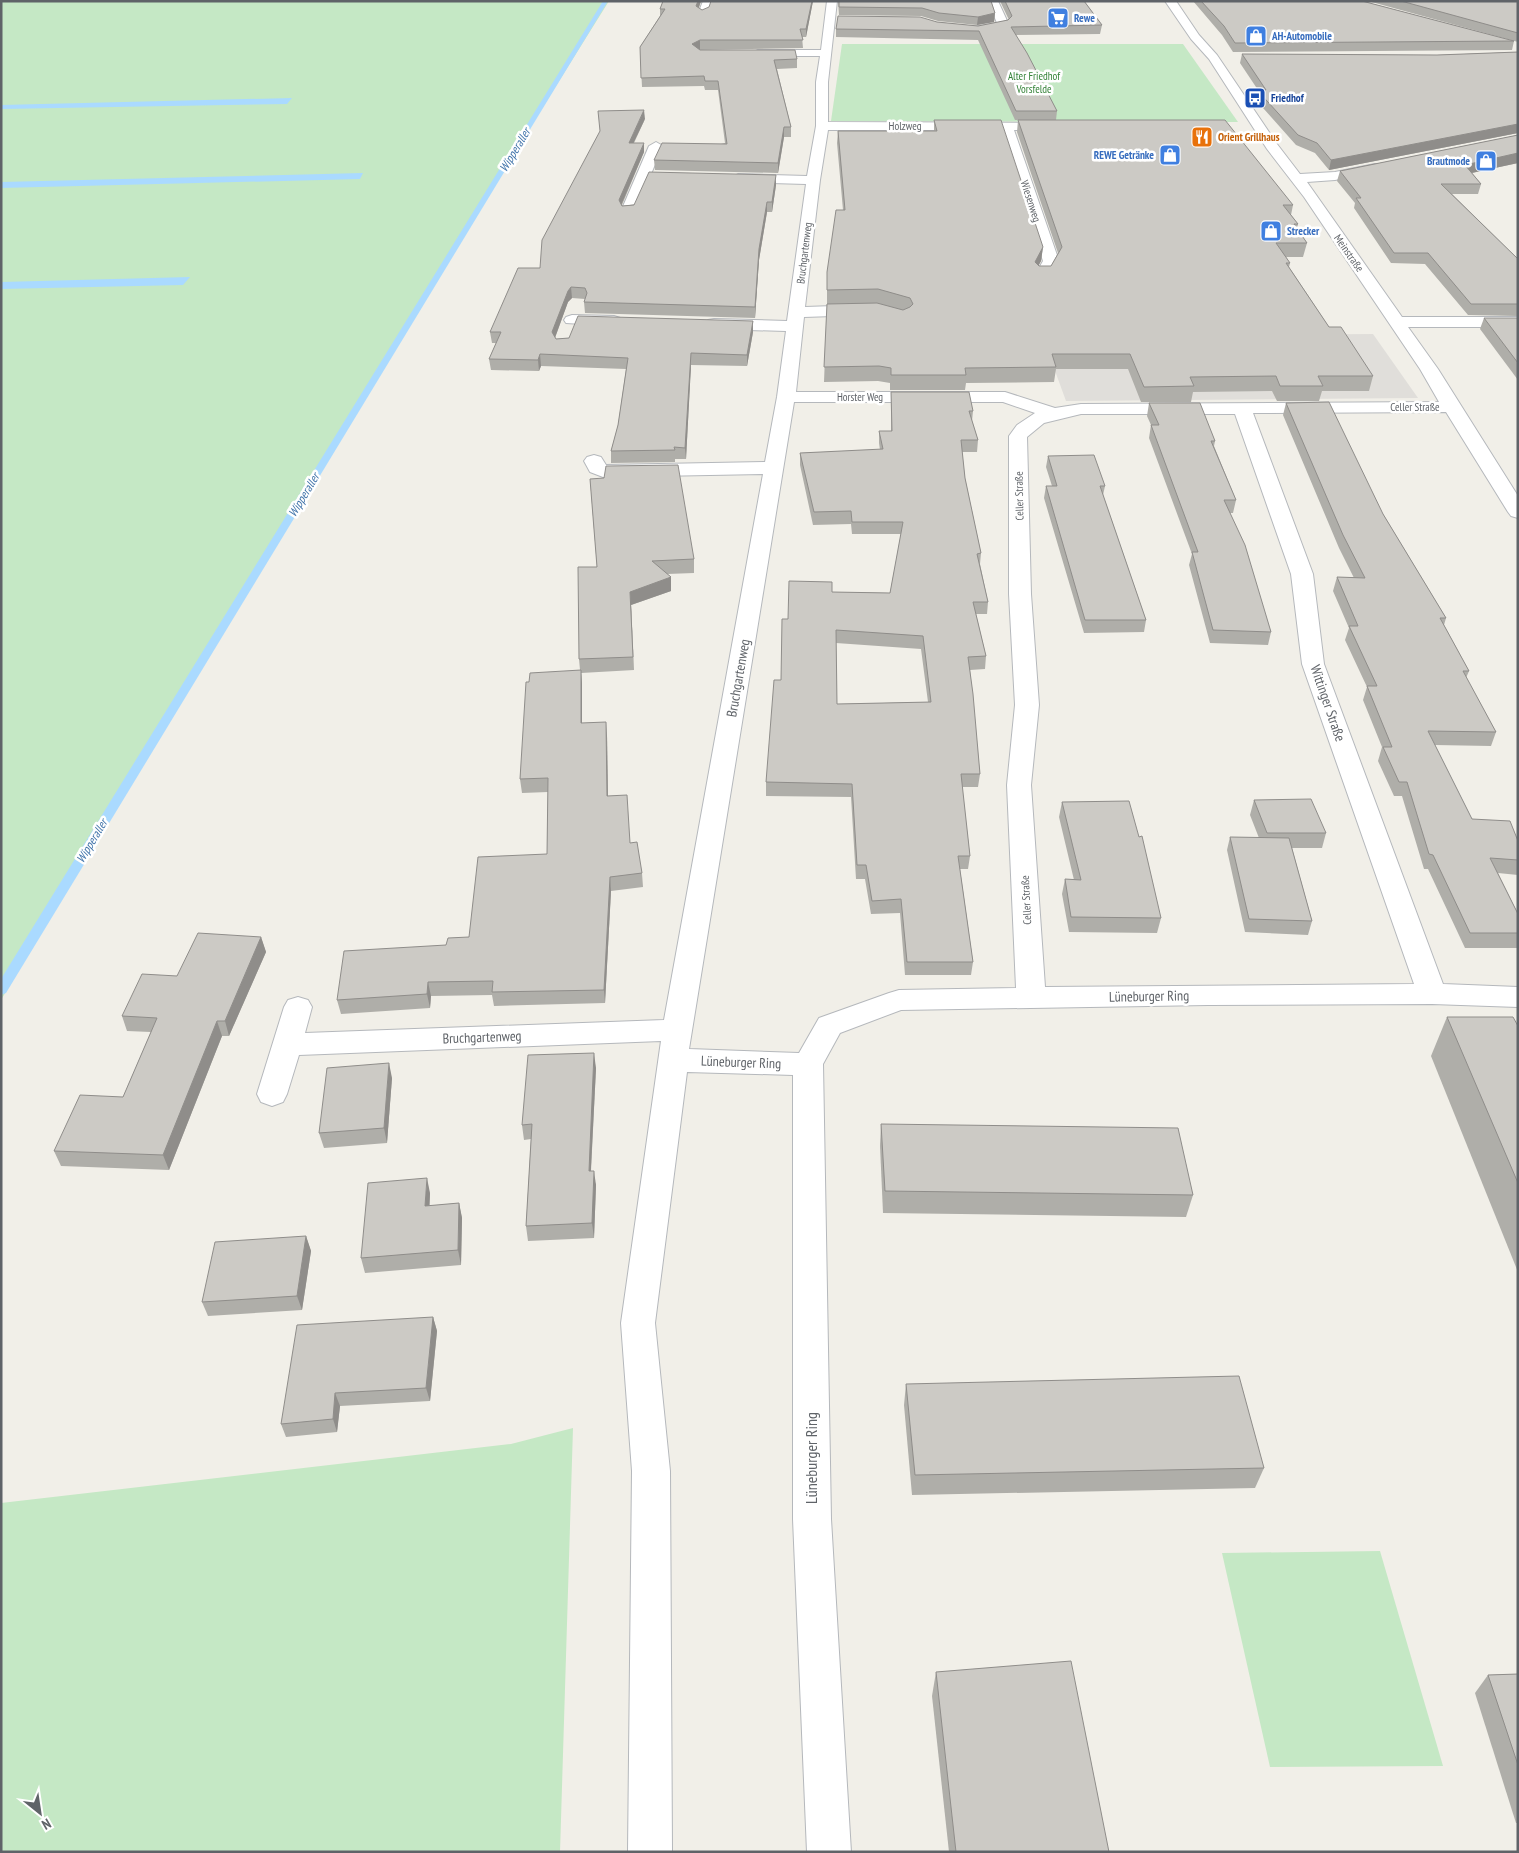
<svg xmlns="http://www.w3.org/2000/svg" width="1519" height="1853" viewBox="0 0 1519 1853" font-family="'PT Sans Narrow',sans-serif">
<rect width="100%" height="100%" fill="#f1efe8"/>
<path fill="#e0deda" d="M1373,334L1418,398L1066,401L1054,368L1107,336Z"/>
<g fill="#c5e8c5">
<path d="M1,1H609L388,355L1,1000Z"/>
<path d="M842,44H1183L1238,122L831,121Z"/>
<path d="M573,1428L560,1852H1V1503L511,1444Z"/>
<path d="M1380,1551L1443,1766L1270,1767L1222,1553Z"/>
</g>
<g fill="#aadaff">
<path d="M292,98L287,104L1,109V105Z"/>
<path d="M363,173L360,179L1,188V182Z"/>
<path d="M190,277L183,285L1,289V282Z"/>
</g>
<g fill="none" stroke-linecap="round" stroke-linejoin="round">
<path fill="#aadaff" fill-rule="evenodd" d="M603,1H608L6,993L1,995V979Z"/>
<g stroke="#b5b8bc" stroke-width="2">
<g id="minor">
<path d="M703,1H713L708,14L703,17L698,14Z"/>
<path d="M827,1H837L828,82V122L1059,123L1060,126L1054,130H1014L1059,261L1049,278H1037L1035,275L1043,261L1001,130H828L820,180L805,307L863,305L869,307L871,310L869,313L863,315L804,317L796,392H1005L1055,408L1081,404L1439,402L1420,369L1304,197L1267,149L1209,59L1191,39L1165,1H1176L1199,35L1217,55L1277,144L1300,174L1335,172L1375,164L1380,165L1382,168L1380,171L1335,180L1307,182L1402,317H1518V327H1408L1438,369L1518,496V518L1511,516L1508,512L1446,412L1253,413L1313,574L1324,664L1443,984L1518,987V1007L1432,1004L1208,1005L901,1010L840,1033L823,1064L831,1519L851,1852H807L793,1519V1075L687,1072L655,1323L670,1471L672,1852H628L632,1471L621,1323L661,1041L299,1055L287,1094L283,1102L272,1106L261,1102L257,1094L284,1007L288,1000L298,997L308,1000L312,1007L305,1033L664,1020L763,474L603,477L590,472L584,461L587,457L594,455L601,457L606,465L765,462L777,397L786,331L714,329L708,328L706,324L708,320L714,319L787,321L806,184L738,182L731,178L738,174L807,176L816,126V82L820,56H758L752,53L758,50H821ZM794,402H1003L1035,413L1017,425L1009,436V594L1015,705L1007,785L1016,988L899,990L889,993L819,1018L799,1053L689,1049ZM1081,414H1235L1291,574L1302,664L1414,984L1045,987L1031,785L1039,705L1031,594L1027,437L1044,423Z"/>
<path d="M988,1H998L1009,25C1000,33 980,35 968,32L966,30L968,28L997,23Z"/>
<path d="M656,142L663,146L635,211L633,214H623L621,211L649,146Z"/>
<path d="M572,315L614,316L620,318L622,321L620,324L614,326L566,323L564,320L566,317Z"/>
</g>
</g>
<use href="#minor" fill="#fff" fill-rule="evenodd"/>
</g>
<g fill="#afaea9" fill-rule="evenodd">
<path d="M663,1H701L699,8L702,10L813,1L806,37H802L803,48L699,50L797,59V68L777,69L791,127V137H784L778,173L655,170L654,160L725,143L718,90H705L704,86L642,87L640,47L660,16V9Z"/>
<path d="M838,1H991L995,13L994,22L977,25L938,21L921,16L839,15Z"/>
<path d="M1000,1H1084L1102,25L1100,34L1016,35L1057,111L1056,120L1293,205L1291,215L1298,224L1297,229L1307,243L1303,257H1286L1290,263L1289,267L1329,327L1373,376L1369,391H1322L1319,401H1277L1272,391L1193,392L1191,402H1141L1128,369H1056L1054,382L966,383L965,390H890V383L878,381L824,382L827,304V272L843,210L837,143L838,131H934V120L1043,247L1041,261L1038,266H1051L1058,253L1017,132L1018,120H1015L978,40L836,37V29L937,22L978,26L1008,20H1009Z"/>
<path d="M1193,1H1362L1514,41L1512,50L1233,52L1222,35Z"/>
<path d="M1368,1H1518V42Z"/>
<path d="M1518,52V133L1329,170L1315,153L1296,145L1255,99L1257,90H1258L1240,63L1242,54L1437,55Z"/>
<path d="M645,119L634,143L644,152L622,205V206L776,185L772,212H767L759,260L755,318L585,313L584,302L585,299L572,298L568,302L555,338L556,339L569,338L753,321V332L747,366L691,365L686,459H675V462L611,463V451L618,425L626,369L541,366L539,371L491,370L489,359L496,343H492L490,332L540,268Z"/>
<path d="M1518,135V163L1472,173L1481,184L1478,194H1452L1518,259V316L1468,315L1425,264L1391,263L1354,208L1355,203L1337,181L1340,171Z"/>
<path d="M1484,318H1518V380L1480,329Z"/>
<path d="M891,392L973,411L972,421L978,440L977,452H962L965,478L981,553L980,564L988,602L987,614H976L986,656L985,669L970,670L980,774L978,787H962L970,856L968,869H960L973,962L971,975H905L900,913L871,914L865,879H856L851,797L766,796V782L781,680L788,619L832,592L890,593L901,534H852L851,524L813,525L800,465V453L880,450L879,443V431H891ZM836,643L921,649L928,702L837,704Z"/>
<path d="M1149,403L1215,441L1214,446L1236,500L1233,513H1230L1271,632L1268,645L1210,643L1189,565L1192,554L1149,438L1151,425L1147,416Z"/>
<path d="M1286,403L1383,514L1446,618L1444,625L1469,671L1466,678L1496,732L1491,746L1435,745L1472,819L1518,841V875L1498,873L1518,914V948H1465L1428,869H1424L1402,796H1394L1378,761L1382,747L1363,700L1367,687L1345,640L1349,628L1333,591L1337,577L1354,578L1339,548L1283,415Z"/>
<path d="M1048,456L1105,486L1103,495L1146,620L1144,632L1084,633L1044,498L1046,486H1052L1046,467Z"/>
<path d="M590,479L694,559V573L667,574L671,577V591L631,605L634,670L581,673L582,684V723L607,735L608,796L630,843L642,873L643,887L611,891L605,1003L494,1006L492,995L431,996L430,1008L341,1014L337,1000L446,945L469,937L547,854L548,792L522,793L520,779L529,682L580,670L579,659L597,567Z"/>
<path d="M1254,800L1326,833L1322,848H1292L1312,921L1308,935L1245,932L1227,850L1230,837L1259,838L1250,815Z"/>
<path d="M1062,802L1161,918L1157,933L1069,932L1062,894L1065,879L1074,880L1059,817Z"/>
<path d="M261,937L266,952L229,1036H222L169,1170L61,1166L54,1151L123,1097L151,1032L127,1031L122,1016L177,976Z"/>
<path d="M1447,1017L1518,1026V1272L1431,1056Z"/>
<path d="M596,1068L591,1171L596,1185L594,1238L528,1241L526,1226L531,1139L524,1140L522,1125Z"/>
<path d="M392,1078L387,1143L324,1148L319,1133Z"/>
<path d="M881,1124L1193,1195L1186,1217L883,1213L880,1146Z"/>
<path d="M430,1193L429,1206L459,1203L462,1218L461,1265L365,1273L361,1258Z"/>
<path d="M306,1236L311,1251L302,1310L208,1316L202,1302Z"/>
<path d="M433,1317L437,1331L430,1401L340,1406L337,1432L286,1437L281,1424Z"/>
<path d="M906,1384L1264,1468L1255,1488L912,1495L904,1405Z"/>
<path d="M936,1672L1109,1852H949L932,1696Z"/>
<path d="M1518,1674V1823H1516L1475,1693L1488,1675Z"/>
</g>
<g fill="#8f8d8a">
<path d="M698,1H701L696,15V6Z"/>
<path d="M812,1H813L806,37V29Z"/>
<path d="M995,13L994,22L977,25L978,17Z"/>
<path d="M700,40V49L692,53V44Z"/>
<path d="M644,110L645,119L629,152V143Z"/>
<path d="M1518,124V133L1329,170L1331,160Z"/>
<path d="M784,127V137L778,173V163Z"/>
<path d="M644,143V152L619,210V200Z"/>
<path d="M1518,153V163L1462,175L1465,165Z"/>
<path d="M776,175V185L772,212V202Z"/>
<path d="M767,202V212L759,260L755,318V307L759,249Z"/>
<path d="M1043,247L1041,261L1033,276L1035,262Z"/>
<path d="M571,287L572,298L568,302L553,343L552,332L568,291Z"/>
<path d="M753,321V332L747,366V355Z"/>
<path d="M691,353V365L686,459L685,448Z"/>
<path d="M540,354L541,366L539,371L538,360Z"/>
<path d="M671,577V591L631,605L634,670L630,592Z"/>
<path d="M581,670L582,684V737L581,723Z"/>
<path d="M606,722L607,735L608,809L607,796Z"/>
<path d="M610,877L611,891L605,1003L604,990Z"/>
<path d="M261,937L266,952L229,1036L225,1021Z"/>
<path d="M428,982L431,996L430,1008L427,994Z"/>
<path d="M217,1021L222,1036L169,1170L163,1155Z"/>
<path d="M594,1053L596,1068L590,1186L589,1171Z"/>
<path d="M389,1063L392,1078L387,1143L384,1128Z"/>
<path d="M594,1171L596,1185L594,1238L592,1223Z"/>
<path d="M427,1178L430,1193L429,1221L425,1206Z"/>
<path d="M459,1203L462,1218L461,1265L458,1250Z"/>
<path d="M306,1236L311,1251L302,1310L297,1296Z"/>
<path d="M433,1317L437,1331L430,1401L426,1388Z"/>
<path d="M335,1393L340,1406L337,1432L333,1419Z"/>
</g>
<g fill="#cccac5" stroke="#8f8d8a" fill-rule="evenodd">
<path d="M663,1H698L696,6L702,10L709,7L711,1H812L806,29H800L803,40H700L692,44L700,50H795L797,59L774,60L791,127H784L778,163L654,160L662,143L727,144L718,81H705L704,76L641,78L640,47L665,9H660Z"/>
<path d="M839,1H991L995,13L978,17L939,13L922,8L839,7Z"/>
<path d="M1005,1H1084L1102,25L1011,27L1027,53L1057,111H1016L979,31L836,29L838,16L920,17L937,22L978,26L1008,20L1012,16Z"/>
<path d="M1201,1H1362L1514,41L1235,43L1224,26Z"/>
<path d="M1401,1H1518V33Z"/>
<path d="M1518,52V124L1331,160L1317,143L1298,135L1257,90H1266L1242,54L1437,55Z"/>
<path d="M644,110L629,143H644L619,200L622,206L634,205L649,172L776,175L772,202H767L759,249L755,307L584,302L587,293L585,288L571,287L568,291L552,332L556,339L569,338L578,316L753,321L747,355L691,353L685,448L674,447L675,450L611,451L618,425L628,358L540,354L538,360L489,359L501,332H490L518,268H540L542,240L600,131L598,111Z"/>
<path d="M934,120H1001L1043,247L1035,262L1039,266H1051L1062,247L1018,120H1225L1293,205H1283L1298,224H1294L1307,243H1276L1290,263H1286L1329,327H1341L1373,376H1318L1323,386H1280L1276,376L1190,377L1194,386L1144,387L1130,354H1052L1056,367L965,368L966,375H891V368L879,366L824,367L827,304L877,303L903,310L910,307L913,304L910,298L878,289L827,290V272L836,210H845L838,131H937Z"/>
<path d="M1518,135V153L1465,165L1481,184H1441L1518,259V304H1471L1428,253H1394L1356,198H1361L1340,171Z"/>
<path d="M1484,318H1518V363Z"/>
<path d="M891,392H969L973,411H969L978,440H961L965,478L981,553L977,554L988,602H973L986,656L968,657L973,694L980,774H961L970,856H958L973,962H907L901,899L872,901L866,865H857L852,784L766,782L774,680H781L782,619H788L789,581L832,582V592L890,593L903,522H852L851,511L814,512L800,453L883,449L879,431H892ZM836,630L923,636L931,702L837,704Z"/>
<path d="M1329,402L1383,514L1446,618H1440L1469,671H1463L1496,732L1428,731L1472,819L1510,821L1518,841V860L1490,858L1518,914V933H1470L1433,855L1429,854L1407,782H1399L1383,747H1392L1367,686H1377L1349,626H1358L1337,577L1365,578L1343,535L1286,403Z"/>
<path d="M1149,403H1200L1215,441H1211L1236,500H1224L1245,545L1271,632L1213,630L1192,552H1198L1151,425H1159Z"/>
<path d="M1094,455L1105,486H1100L1146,620H1085L1046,486H1057L1048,456Z"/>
<path d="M678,465L694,559L652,561L671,577L630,592L633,657L579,659L578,567H597L590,479L604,478L606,466Z"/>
<path d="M581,670V723L606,722L607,796L627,795L630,843L637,842L642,873L610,877L604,990L492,992L493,981L428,982L427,994L337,1000L344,951L446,945L448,938L469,937L478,857L547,854L548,778L520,779L526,682H529L530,673Z"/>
<path d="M1311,799L1326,833H1267L1254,800Z"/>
<path d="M1129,801L1139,837L1142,836L1161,918L1071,917L1065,879L1081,880L1062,802Z"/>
<path d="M1230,837L1289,838L1312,921L1249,919Z"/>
<path d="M198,933L261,937L225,1021H217L163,1155L54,1151L80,1095L123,1097L157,1018L122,1016L142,974L177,976Z"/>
<path d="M1447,1017H1513L1518,1026V1183Z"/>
<path d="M594,1053L589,1171H594L592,1223L526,1226L532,1124L522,1125L528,1055Z"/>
<path d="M389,1063L384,1128L319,1133L327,1068Z"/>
<path d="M881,1124L1178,1128L1193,1195L885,1191Z"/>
<path d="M427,1178L425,1206L459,1203L458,1250L361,1258L368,1183Z"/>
<path d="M306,1236L297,1296L202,1302L215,1242Z"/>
<path d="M433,1317L426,1388L335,1393L333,1419L281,1424L297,1325Z"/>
<path d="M1239,1376L1264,1468L915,1475L906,1384Z"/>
<path d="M1071,1661L1109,1852H956L936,1672Z"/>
<path d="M1518,1674V1765L1488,1675Z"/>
</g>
<defs>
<g id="supermarket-square" transform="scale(1.125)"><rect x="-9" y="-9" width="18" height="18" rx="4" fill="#3f7fe0" stroke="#fff"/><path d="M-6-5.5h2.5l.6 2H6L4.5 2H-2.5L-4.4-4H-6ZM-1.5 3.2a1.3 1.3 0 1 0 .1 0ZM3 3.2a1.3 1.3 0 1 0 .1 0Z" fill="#fff"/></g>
<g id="shop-square" transform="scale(1.125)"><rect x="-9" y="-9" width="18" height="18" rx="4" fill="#3f7fe0" stroke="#fff"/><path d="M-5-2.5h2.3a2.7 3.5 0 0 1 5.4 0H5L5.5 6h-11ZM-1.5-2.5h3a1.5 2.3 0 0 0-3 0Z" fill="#fff"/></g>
<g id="bus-square" transform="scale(1.125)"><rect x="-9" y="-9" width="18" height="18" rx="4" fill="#1a4fb4" stroke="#fff"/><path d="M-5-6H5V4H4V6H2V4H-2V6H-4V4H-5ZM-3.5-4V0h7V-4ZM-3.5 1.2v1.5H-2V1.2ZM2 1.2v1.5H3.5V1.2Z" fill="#fff"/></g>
<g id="restaurant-square" transform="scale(1.125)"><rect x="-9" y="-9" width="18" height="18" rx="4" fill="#e8710a" stroke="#fff"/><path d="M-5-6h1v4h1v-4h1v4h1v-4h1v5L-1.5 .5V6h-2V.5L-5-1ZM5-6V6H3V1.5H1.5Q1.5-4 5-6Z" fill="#fff"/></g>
</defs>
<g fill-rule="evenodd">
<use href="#supermarket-square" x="1058" y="18"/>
<use href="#shop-square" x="1256" y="36"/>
<use href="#bus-square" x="1255" y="98"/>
<use href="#restaurant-square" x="1202" y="137"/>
<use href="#shop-square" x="1170" y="155"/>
<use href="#shop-square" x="1486" y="161"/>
<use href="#shop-square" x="1271" y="231"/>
</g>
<g text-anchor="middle" stroke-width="5" stroke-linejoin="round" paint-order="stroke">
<g font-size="11" font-weight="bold" fill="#366cbe" stroke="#fff" text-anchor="start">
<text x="1074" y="22">Rewe</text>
<text x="1272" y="40">AH-Automobile</text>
<text x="1154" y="159" text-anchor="end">REWE Getränke</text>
<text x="1470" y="165" text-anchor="end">Brautmode</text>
<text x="1287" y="235">Strecker</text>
</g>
<g font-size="11" fill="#348238" stroke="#fff">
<text x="1034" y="80">Alter Friedhof<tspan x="1034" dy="13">Vorsfelde</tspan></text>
</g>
<g font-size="11" font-weight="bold" fill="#164399" stroke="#fff" text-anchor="start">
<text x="1271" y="102">Friedhof</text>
</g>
<g font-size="11" fill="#5f6368" stroke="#fff">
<text x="905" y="130">Holzweg</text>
<text transform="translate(1031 201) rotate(72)" y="4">Wiesenweg</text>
<text transform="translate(804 253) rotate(-83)" y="4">Bruchgartenweg</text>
<text transform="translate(1349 253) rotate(55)" y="4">Meinstraße</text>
<text x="860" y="401">Horster Weg</text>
<text x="1415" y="411">Celler Straße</text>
<text transform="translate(1019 496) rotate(-91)" y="4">Celler Straße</text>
<text transform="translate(1026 900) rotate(-93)" y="4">Celler Straße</text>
</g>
<g font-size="11" font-weight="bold" fill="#c56008" stroke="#fff" text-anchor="start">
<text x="1218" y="141">Orient Grillhaus</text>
</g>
<g font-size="12" font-style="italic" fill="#4174aa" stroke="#fff">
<text transform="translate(515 150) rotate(-59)" y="4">Wipperaller</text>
<text transform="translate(304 495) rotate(-59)" y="4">Wipperaller</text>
<text transform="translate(92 841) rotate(-59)" y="4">Wipperaller</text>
</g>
<g font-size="14" fill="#5f6368" stroke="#fff">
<text transform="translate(738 678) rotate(-80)" y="5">Bruchgartenweg</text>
<text transform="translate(1328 703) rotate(71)" y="5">Wittinger Straße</text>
<text transform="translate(1149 996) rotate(-1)" y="5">Lüneburger Ring</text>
<text transform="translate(482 1037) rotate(-2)" y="5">Bruchgartenweg</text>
<text transform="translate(741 1062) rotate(2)" y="5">Lüneburger Ring</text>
</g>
<g font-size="16" fill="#5f6368" stroke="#fff">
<text transform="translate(811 1458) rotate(-90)" y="6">Lüneburger Ring</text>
</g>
</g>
<rect width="1519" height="1853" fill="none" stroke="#5f6368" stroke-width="5"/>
<g transform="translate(40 1813) rotate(150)" stroke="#ffffff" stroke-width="4" paint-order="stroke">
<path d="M0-4L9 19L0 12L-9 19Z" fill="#5f6368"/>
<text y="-8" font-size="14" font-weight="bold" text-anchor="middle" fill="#5f6368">N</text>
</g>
</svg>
